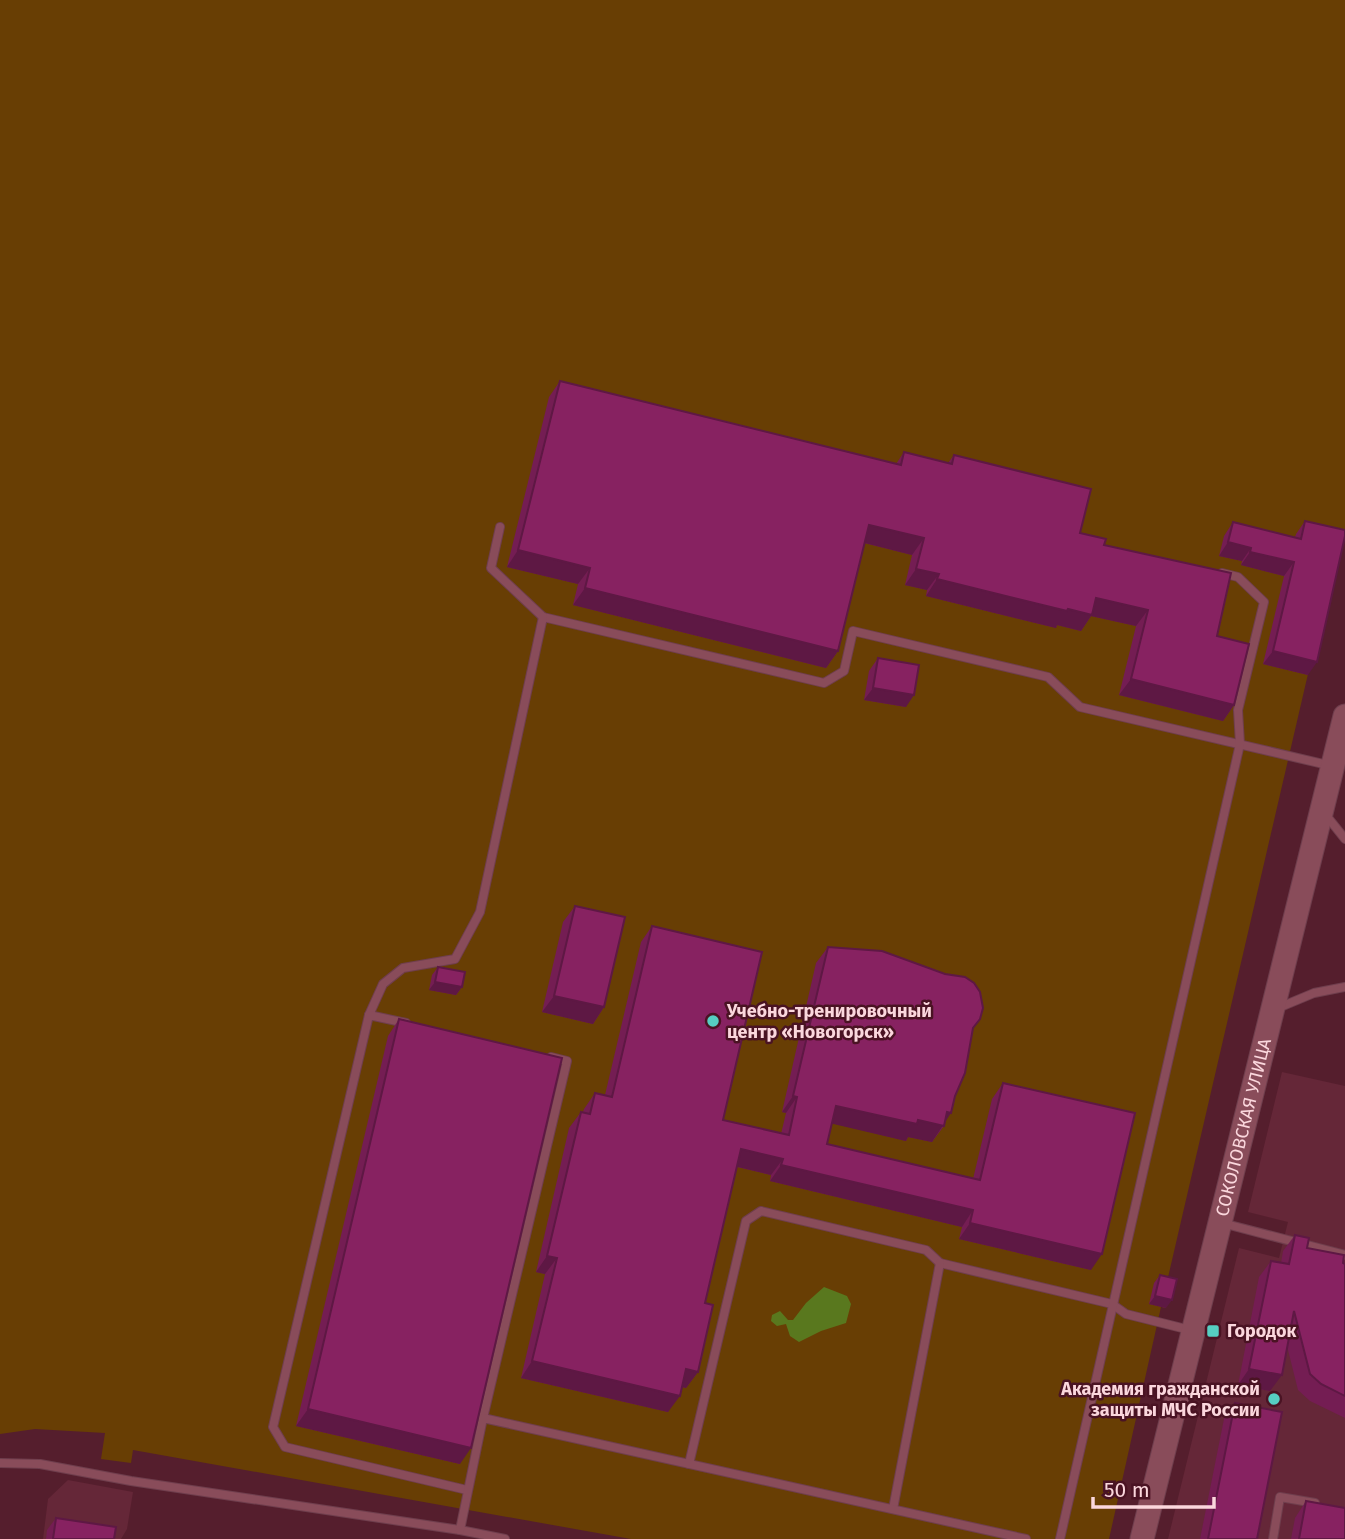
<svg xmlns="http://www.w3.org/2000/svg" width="1345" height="1539" viewBox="0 0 1345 1539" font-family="'Fira Sans',sans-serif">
<rect width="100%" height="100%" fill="#551e2d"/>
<g fill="#652738">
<path d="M1282,1072L1345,1086V1539H1168L1239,1248L1279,1258L1288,1222L1248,1212Z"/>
<path d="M68,1480L133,1492L127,1529L121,1539H43L48,1499Z"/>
</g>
<path fill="#683e04" d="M0,0H1345V535L1340,536L1166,1286L1171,1287L1166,1308L1161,1307L1109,1539H631L133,1450L131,1463L101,1459L105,1433L35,1429L0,1434Z"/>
<path fill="#59781e" d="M824,1287L847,1296L851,1304L846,1323L821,1331L799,1342L790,1336L786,1324L777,1326L771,1321L772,1315L780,1311L788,1320H793L806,1303Z"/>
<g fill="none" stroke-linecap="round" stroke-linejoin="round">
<g stroke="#6f3e4d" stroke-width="10">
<g id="lane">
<path d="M500,527L491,568L543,617L824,683L844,671L853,631L1048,677L1080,707L1332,766"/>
<path d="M1325,814L1345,839"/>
<path d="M1278,1008L1314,993L1345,987"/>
<path d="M369,1015L383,984L403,968L455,959L480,912L543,617"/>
<path d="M406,1023L369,1015L273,1427L285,1447L467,1490"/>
<path d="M1222,1223L1345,1255"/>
<path d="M483,1418L567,1061L551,1057"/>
<path d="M0,1463L40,1464L131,1481L460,1530L505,1539"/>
<path d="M689,1464L746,1221L761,1211L926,1250L940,1263L1112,1304L1126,1314L1190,1330"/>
<path d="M893,1509L940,1263"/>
<path d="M460,1530L483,1418L1026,1539"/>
<path d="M1060,1539L1240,744L1238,710L1264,602L1238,577L1222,573"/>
<path d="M1273,1539L1280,1497L1315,1503"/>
</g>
</g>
<g stroke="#6f3e4d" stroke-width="25">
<g id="secondary">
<path id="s1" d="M1142,1539L1345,716"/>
</g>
</g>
<use href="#lane" stroke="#894c5a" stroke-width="8"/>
<use href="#secondary" stroke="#894c5a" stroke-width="23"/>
</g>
<g fill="#741d53">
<path d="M560,381L896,464L904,452L948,463L954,455L1080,533L1104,545L1217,636L1234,705L1223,721L1119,695L1136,626L1091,616L1081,631L1057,625L1056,628L926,596L927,590L905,585L912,555L864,543L838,651L826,668L573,605L578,584L507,567L549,397Z"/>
<path d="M1305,521L1308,675L1263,664L1284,576L1241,565L1242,561L1219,556L1224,536L1233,522L1295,537L1296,534Z"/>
<path d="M878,658L906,707L864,700L869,671Z"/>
<path d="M575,906L604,1007L593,1024L542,1012L563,922Z"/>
<path d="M652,926L723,1120L781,1134L786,1113L782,1112L816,963L828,947L973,1028L944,1126L932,1142L908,1137L906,1141L832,1123L827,1144L973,1179L992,1099L1003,1083L1091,1270L959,1239L962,1227L770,1181L771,1175L737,1167L705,1303L698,1372L686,1388L682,1387L668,1412L521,1378L545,1274L536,1272L569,1128L581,1112H583L584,1109L595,1093L605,1095L641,942Z"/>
<path d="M438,967L462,987L456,995L429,990L432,975Z"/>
<path d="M399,1019L460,1464L296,1426L388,1036Z"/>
<path d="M1295,1235L1307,1248L1345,1264V1418L1310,1401L1298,1390L1287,1346L1270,1391L1238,1385L1259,1277L1271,1261L1281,1263L1283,1251Z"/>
<path d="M1160,1275L1166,1308L1149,1304L1154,1283Z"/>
<path d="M1235,1403L1257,1539H1200L1224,1419Z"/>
<path d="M1306,1501L1345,1539H1291L1295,1518Z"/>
<path d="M56,1518L114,1539H46L47,1530Z"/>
</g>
<g fill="#5e1844">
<path d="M869,525L924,538L912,555L857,541Z"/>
<path d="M1228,542L1251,548L1242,561L1219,556Z"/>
<path d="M518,550L590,568L578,584L507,567Z"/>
<path d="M1250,552L1294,562L1284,576L1241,565Z"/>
<path d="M916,569L939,574L927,590L905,585Z"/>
<path d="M937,579L1068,609L1096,598L1148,610L1136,626L1091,616L1081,631L1057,625L1056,628L926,596Z"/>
<path d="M585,588L838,651L826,668L573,605Z"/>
<path d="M1273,651L1317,662L1308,675L1263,664Z"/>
<path d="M1131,679L1234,705L1223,721L1119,695Z"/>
<path d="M873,688L914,695L906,707L864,700Z"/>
<path d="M435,982L462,987L456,995L429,990Z"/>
<path d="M554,996L604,1007L593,1024L542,1012Z"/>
<path d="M793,1096L797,1097L786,1113L782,1112Z"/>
<path d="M836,1106L918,1120L947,1112L951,1113L932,1142L908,1137L906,1141L825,1122Z"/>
<path d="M741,1149L783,1159L771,1175L730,1165Z"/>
<path d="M781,1165L973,1210L962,1227L770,1181Z"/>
<path d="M970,1223L1102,1254L1091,1270L959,1239Z"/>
<path d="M547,1256L557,1258L545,1274L536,1272Z"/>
<path d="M1155,1296L1172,1300L1166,1308L1149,1304Z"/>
<path d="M532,1361L680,1396L668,1412L521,1378Z"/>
<path d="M686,1369L698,1372L686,1388L675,1385Z"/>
<path d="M1249,1369L1282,1375L1270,1391L1238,1385Z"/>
<path d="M308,1409L471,1448L460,1464L296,1426Z"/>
</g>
<g fill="#872261" stroke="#5e1844" stroke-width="2">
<path d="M560,381L901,465L904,452L952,464L954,455L1091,489L1080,533L1106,539L1104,545L1231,573L1217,636L1249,644L1234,705L1131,679L1148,610L1096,598L1092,615L1068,609L1067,611L937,579L939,574L916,569L924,538L869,525L838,651L585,588L590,568L518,550Z"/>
<path d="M1305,521L1345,530V536L1317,662L1273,651L1294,562L1250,552L1251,548L1228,542L1233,522L1301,539Z"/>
<path d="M878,658L919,665L914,695L873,688Z"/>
<path d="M575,906L625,917L604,1007L554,996Z"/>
<path d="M652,926L762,952L723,1120L789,1135L797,1097L793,1096L828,947L882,951L945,974L965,977L974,983L980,992L983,1008L980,1019L973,1028L965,1073L955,1096L951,1113L947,1112L944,1126L918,1120L917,1124L836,1106L827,1144L980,1180L1003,1083L1135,1113L1102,1254L970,1223L973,1210L781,1165L783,1159L741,1149L705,1303L713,1305L698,1372L686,1369L680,1396L532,1361L557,1258L547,1256L581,1112L590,1114L595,1093L612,1097Z"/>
<path d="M438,967L465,972L462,987L435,982Z"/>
<path d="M399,1019L562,1058L471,1448L308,1409Z"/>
<path d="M1295,1235L1309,1238L1307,1248L1344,1255L1343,1263L1345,1264V1396L1321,1384L1310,1374L1294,1311L1282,1375L1249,1369L1271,1261L1289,1264Z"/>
<path d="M1160,1275L1177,1279L1172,1300L1155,1296Z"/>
<path d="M1235,1403L1282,1412L1257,1539H1208Z"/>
<path d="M1306,1501L1345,1508V1539H1299Z"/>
<path d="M56,1518L116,1527L114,1539H53Z"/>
</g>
<g fill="#56cec2" stroke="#4a1323" stroke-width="2.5">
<circle cx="713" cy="1021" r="7"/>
<rect x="1206" y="1324" width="14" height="14" rx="3.5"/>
<circle cx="1274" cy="1399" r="7"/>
</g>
<g text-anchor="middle" stroke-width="5" stroke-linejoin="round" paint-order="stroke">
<g font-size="18" font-weight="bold" fill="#fbd7dd" stroke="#4a1323" text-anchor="start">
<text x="727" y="1017">Учебно-тренировочный<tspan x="727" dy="21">центр «Новогорск»</tspan></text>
<text x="1227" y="1337">Городок</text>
<text x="1260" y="1395" text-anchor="end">Академия гражданской<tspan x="1260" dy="21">защиты МЧС России</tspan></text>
</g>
<g font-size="18" fill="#fbd7dd" stroke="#4a1323">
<text dy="6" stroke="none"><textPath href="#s1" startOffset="424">СОКОЛОВСКАЯ УЛИЦА</textPath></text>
</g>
</g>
<path d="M1093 1497v10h121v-10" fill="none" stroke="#fbd7dd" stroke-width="3.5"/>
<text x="1104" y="1497" font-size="21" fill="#fbd7dd" stroke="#4a1323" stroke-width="5" paint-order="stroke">50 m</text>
</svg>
